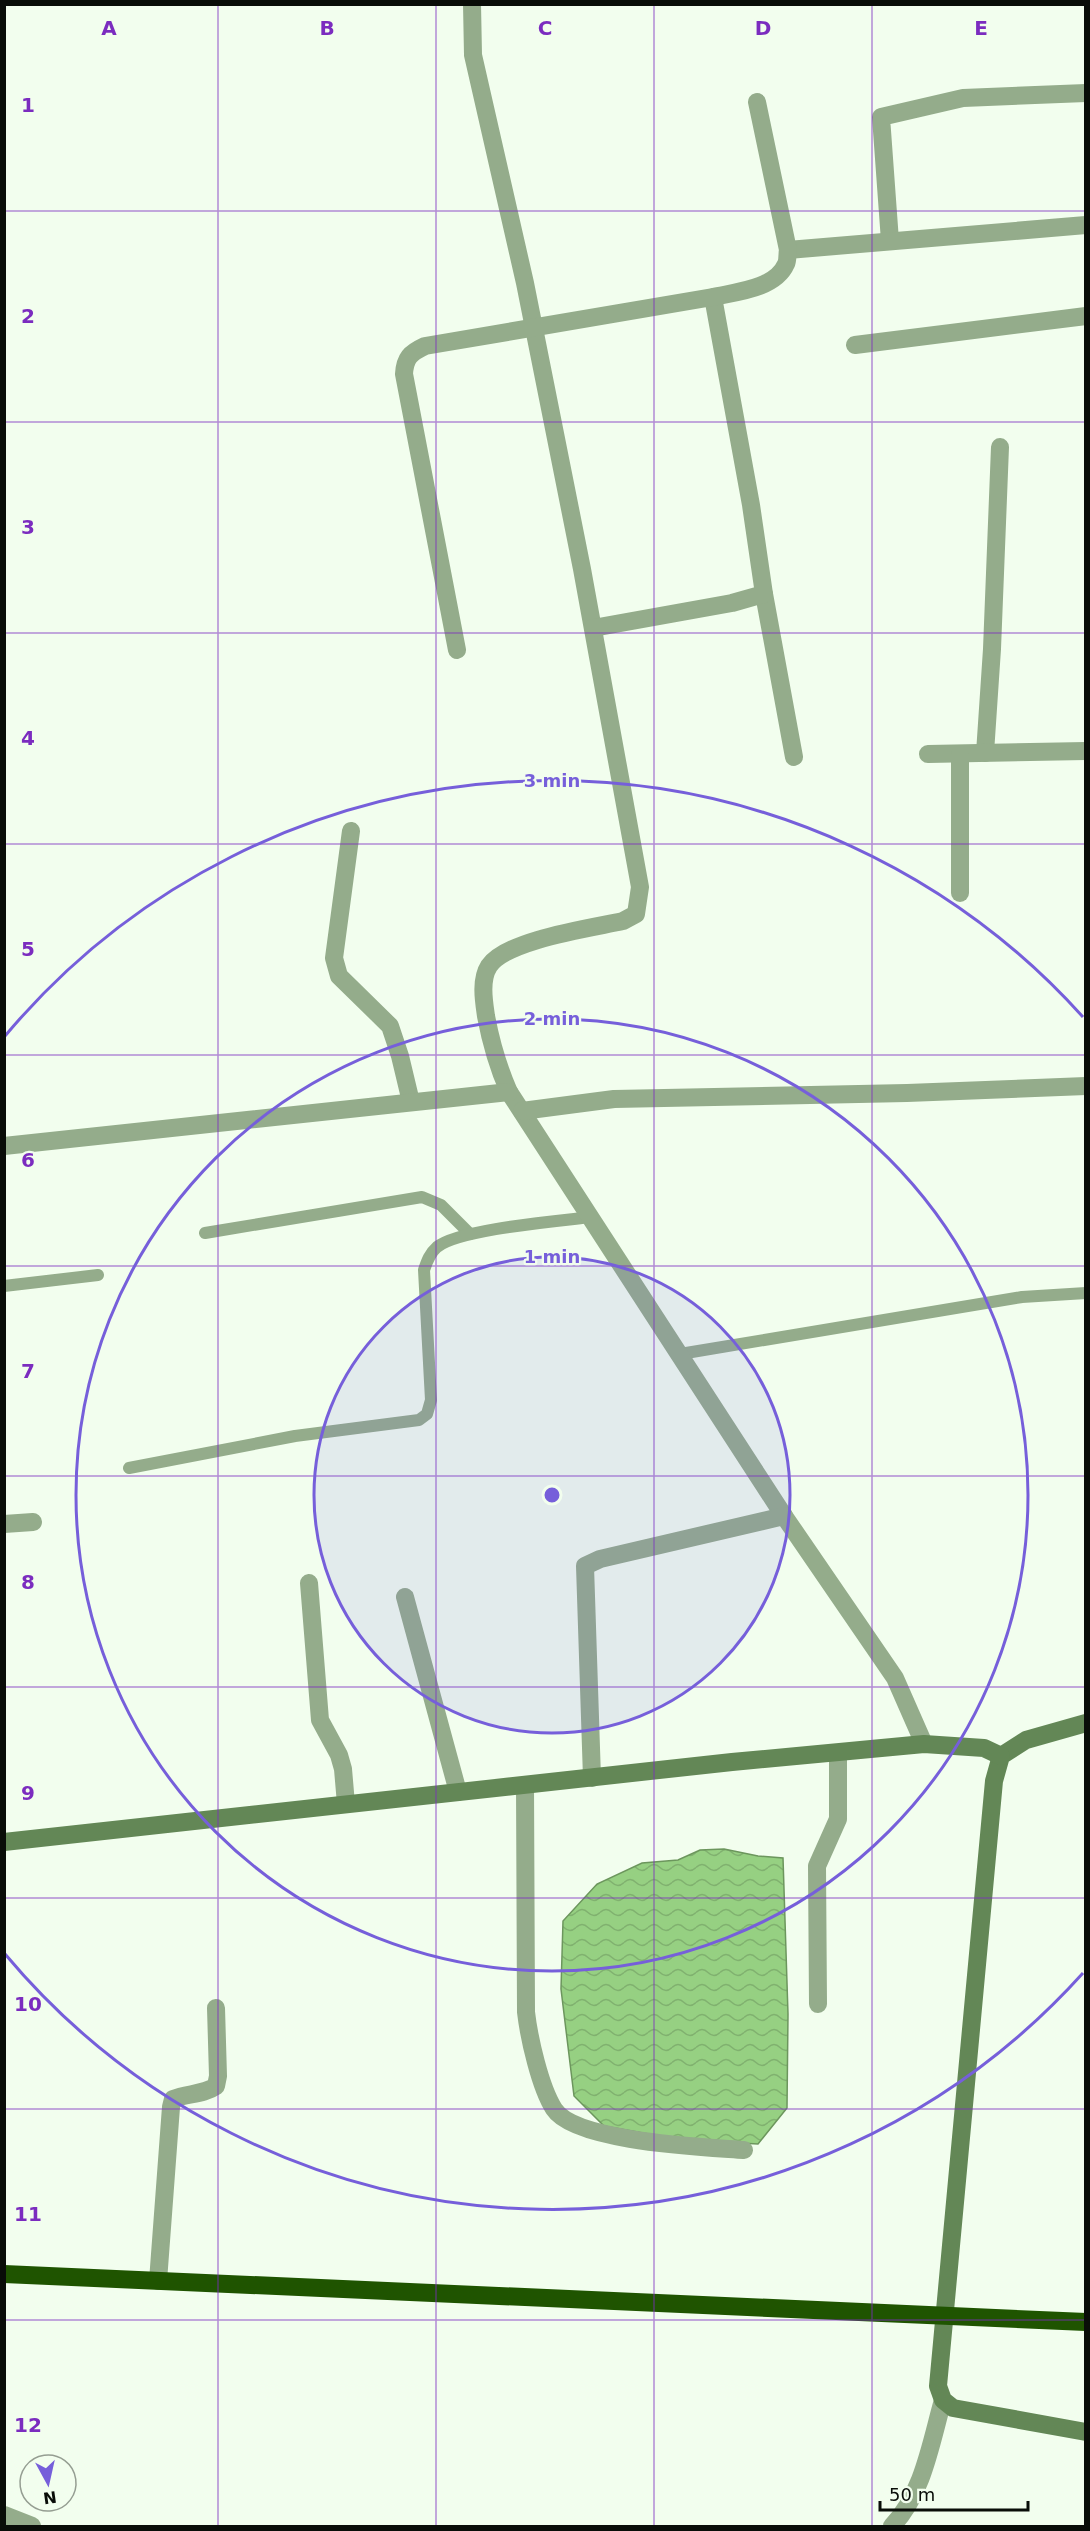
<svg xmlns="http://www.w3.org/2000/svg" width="1090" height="2531" viewBox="0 0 1090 2531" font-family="'DejaVu Sans',sans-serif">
<defs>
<pattern id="water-waves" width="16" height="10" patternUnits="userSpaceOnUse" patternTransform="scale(1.5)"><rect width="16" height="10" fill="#96d082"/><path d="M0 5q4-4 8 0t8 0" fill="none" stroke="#80b16f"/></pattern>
</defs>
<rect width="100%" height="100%" fill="#f2feee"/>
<path fill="url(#water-waves)" stroke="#6c965d" stroke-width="1.5" d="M724,1849L758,1856L783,1858L788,2014L787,2108L758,2144L682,2140L604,2126L574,2096L561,1989L563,1921L597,1884L642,1863L678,1860L700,1850Z"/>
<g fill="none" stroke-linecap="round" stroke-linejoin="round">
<g stroke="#94ac8b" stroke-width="12">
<path d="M205,1233L422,1197L441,1205L470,1234"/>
<path d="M4,1286L98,1275"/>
<path d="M680,1354L1022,1297L1086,1293"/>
<path d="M129,1468L295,1436L419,1420L427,1414L431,1400L424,1270C427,1261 430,1253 437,1247C459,1229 559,1221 591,1217"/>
</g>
<g stroke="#94ac8b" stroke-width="18">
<path d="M472,4L473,55L525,283L582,569L640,887L636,914L623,921C591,928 506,940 489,966C480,980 484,1002 486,1016C491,1043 498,1067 509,1092L784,1516L895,1678L924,1744"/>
<path d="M890,241L881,117L963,98L1086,93"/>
<path d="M788,250L1086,225"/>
<path d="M855,345L1086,316"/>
<path d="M764,594L794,757"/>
<path d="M593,628L732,603L764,594L751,505L713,297"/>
<path d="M457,650L404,374C405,358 410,353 425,346L713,297C736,292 775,289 786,264C788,260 787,254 788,250L757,102"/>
<path d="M985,753L992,649L1000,447"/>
<path d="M928,754L1086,751"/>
<path d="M351,831L334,958L339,976L390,1026L400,1056L411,1102"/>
<path d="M960,893V754"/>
<path d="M522,1111L614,1099L907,1093L1086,1086"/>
<path d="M4,1146L509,1092"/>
<path d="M4,1524L33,1522"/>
<path d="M309,1583L320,1720L339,1755L343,1769L346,1804"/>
<path d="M405,1597L458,1792"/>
<path d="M592,1778L585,1566L600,1559L784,1516"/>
<path d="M525,1785L526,2012C529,2038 540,2087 554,2109C575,2142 706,2147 744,2150"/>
<path d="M818,2004L817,1866L838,1819V1753"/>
<path d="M158,2281L171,2107L173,2099C187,2093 203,2095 216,2086L218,2076L216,2008"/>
<path d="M4,2515L32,2526"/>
<path d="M892,2526C923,2494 931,2442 943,2400"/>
</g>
<g stroke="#638756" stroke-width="18">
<path d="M1086,1723L1026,1740L1001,1756L994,1781L938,2386L943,2400L953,2408L1086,2432"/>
<path d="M4,1842L732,1762L924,1744L984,1748L1001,1756"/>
</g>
<path stroke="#1f5400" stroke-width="18" d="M4,2274L1086,2322"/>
</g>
<path fill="none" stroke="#7b2cbf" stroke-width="1.5" stroke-opacity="0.55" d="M218,4V2526M436,4V2526M654,4V2526M872,4V2526M4,211H1086M4,422H1086M4,633H1086M4,844H1086M4,1055H1086M4,1266H1086M4,1476H1086M4,1687H1086M4,1898H1086M4,2109H1086M4,2320H1086"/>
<circle cx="552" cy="1495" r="238" fill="#765fda" fill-opacity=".12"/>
<g fill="none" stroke="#765fda" stroke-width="3">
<circle cx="552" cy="1495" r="238"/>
<circle cx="552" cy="1495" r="476"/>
<path d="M1083 1973A714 714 0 0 1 5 1954M5 1036A714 714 0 0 1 1083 1017"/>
</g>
<g font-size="20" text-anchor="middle" font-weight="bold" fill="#7b2cbf" stroke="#f2feee" stroke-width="4.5" stroke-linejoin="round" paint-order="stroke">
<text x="109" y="35">A</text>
<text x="327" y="35">B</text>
<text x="545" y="35">C</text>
<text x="763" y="35">D</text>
<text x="981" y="35">E</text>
<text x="28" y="112">1</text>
<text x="28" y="323">2</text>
<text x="28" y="534">3</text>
<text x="28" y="745">4</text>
<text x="28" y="956">5</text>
<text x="28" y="1167">6</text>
<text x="28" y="1378">7</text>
<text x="28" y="1589">8</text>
<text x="28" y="1800">9</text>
<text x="28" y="2011">10</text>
<text x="28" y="2221">11</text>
<text x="28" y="2432">12</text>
</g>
<circle cx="552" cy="1495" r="9" fill="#765fda" stroke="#f2feee" stroke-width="3"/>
<g font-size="18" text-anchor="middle" font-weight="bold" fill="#765fda" stroke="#f2feee" stroke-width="4.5" stroke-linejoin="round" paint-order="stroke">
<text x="552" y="787">3 min</text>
<text x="552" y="1025">2 min</text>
<text x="552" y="1263">1 min</text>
</g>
<rect width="1090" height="2531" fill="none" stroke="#090d08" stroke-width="12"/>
<g transform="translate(48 2483) rotate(172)"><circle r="28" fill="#f2feee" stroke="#959e92" stroke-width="1.5"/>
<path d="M0-4.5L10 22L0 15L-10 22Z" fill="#765fda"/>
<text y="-9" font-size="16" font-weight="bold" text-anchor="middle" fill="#090d08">N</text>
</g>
<path d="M880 2501v9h148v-9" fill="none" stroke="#090d08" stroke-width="3"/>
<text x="889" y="2501" font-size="18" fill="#090d08" stroke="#f2feee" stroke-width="4.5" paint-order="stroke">50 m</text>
</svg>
